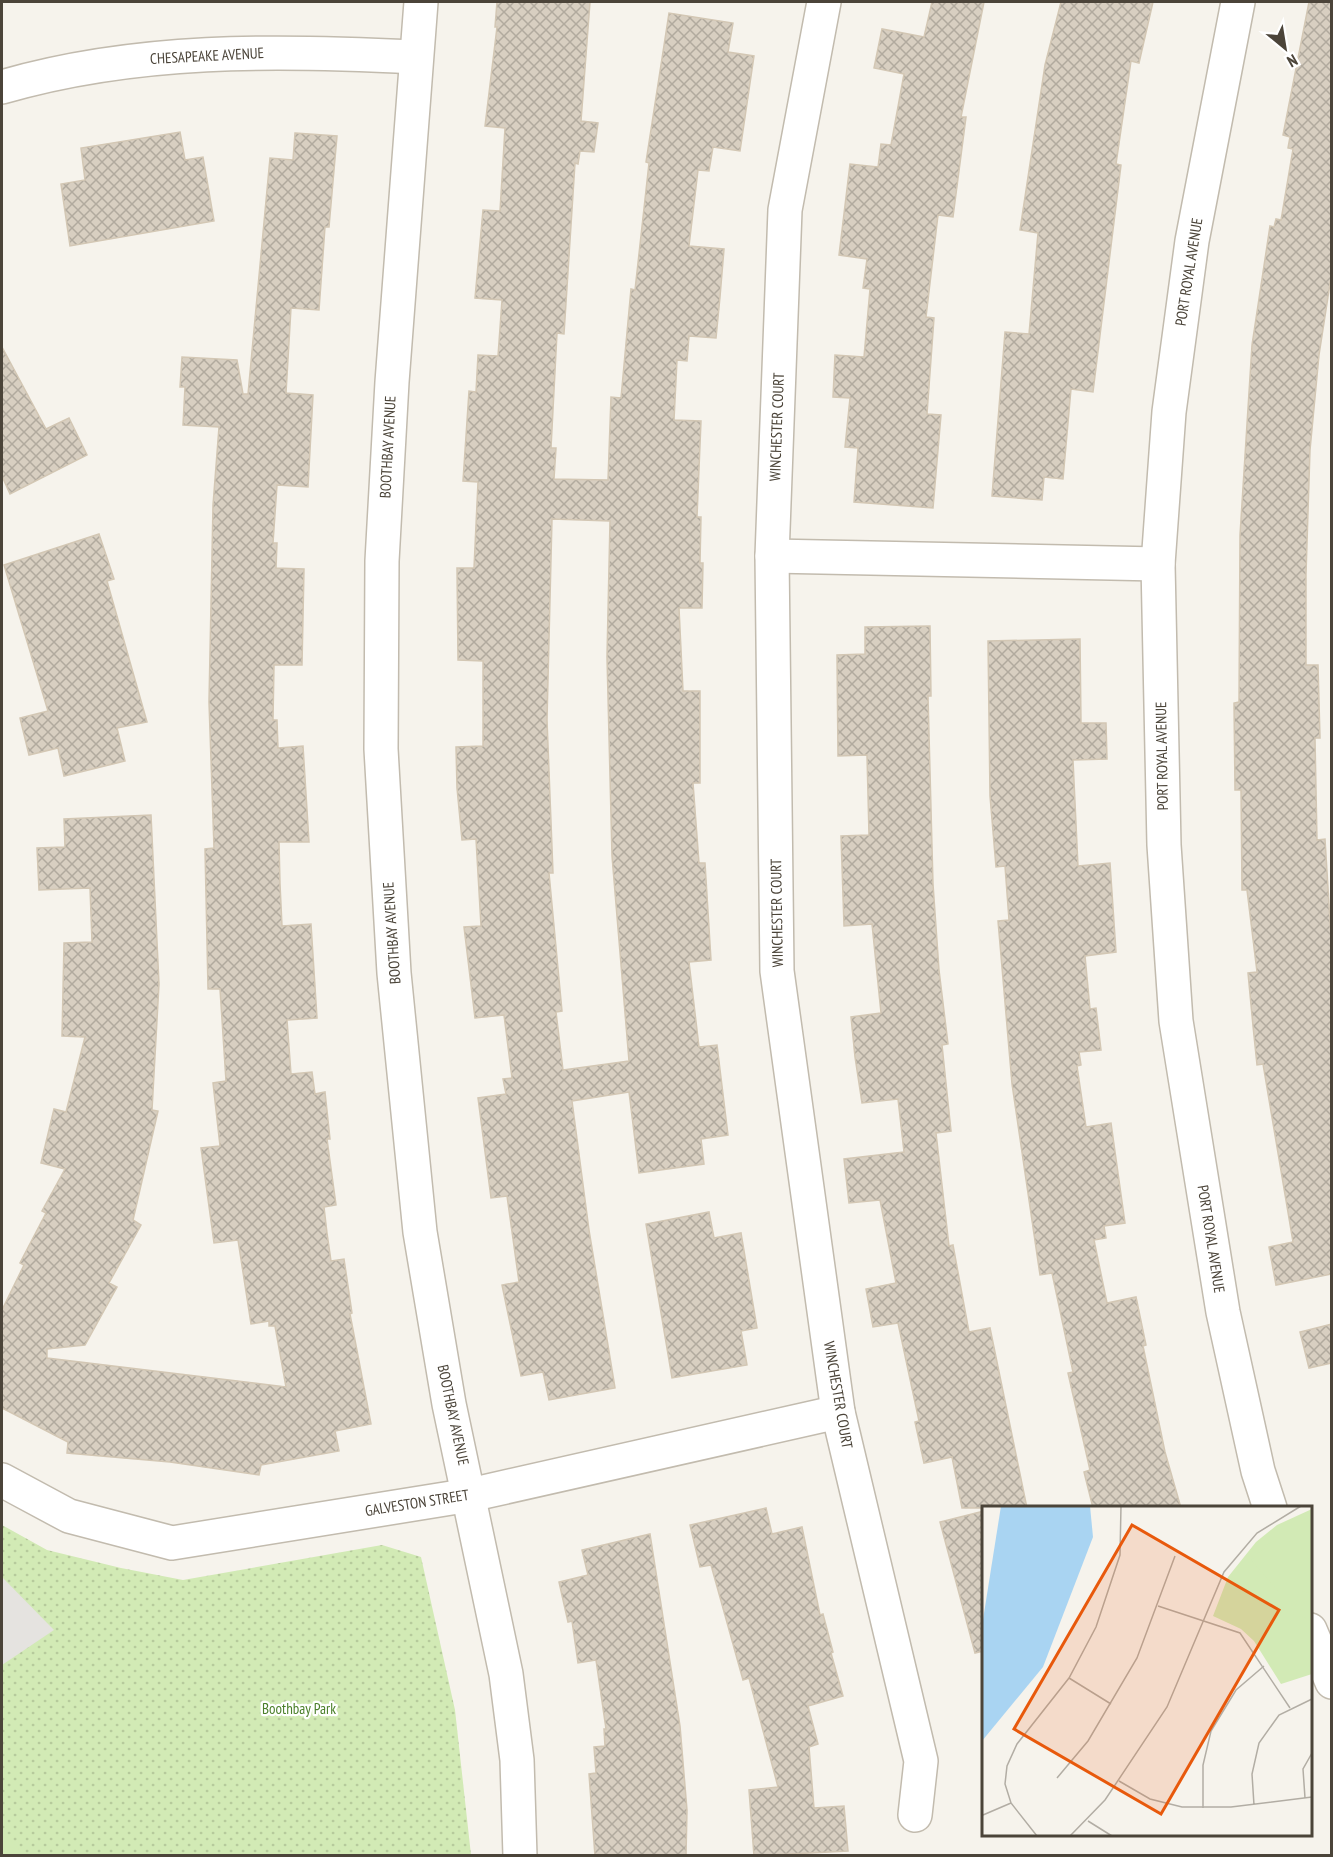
<svg xmlns="http://www.w3.org/2000/svg" width="1333" height="1857" viewBox="0 0 1333 1857" font-family="'PT Sans Narrow',sans-serif">
<defs>
<pattern id="grass-dots" width="8" height="8" patternUnits="userSpaceOnUse" patternTransform="scale(1.5)"><rect width="8" height="8" fill="#d2eab5"/><path d="M2 2h.1M6 6h.1" fill="none" stroke="#b6ca9c" stroke-width="1.8" stroke-linecap="round"/></pattern>
<pattern id="building-cross-hatch" width="8" height="8" patternUnits="userSpaceOnUse" patternTransform="scale(1.5)"><rect width="8" height="8" fill="#d8cfc1"/><path d="M0 0l8 8M0 8l8-8" fill="none" stroke="#b1aa9e"/></pattern>
</defs>
<rect width="100%" height="100%" fill="#f6f3ec"/>
<path fill="url(#grass-dots)" d="M2,1525L47,1550L121,1568L183,1580L382,1545L421,1557L455,1710L471,1855H2Z"/>
<path fill="#d2eab5" d="M2,1831L24,1855H2Z"/>
<path fill="#e5e3e0" d="M2,1577L54,1630L2,1665Z"/>
<g fill="url(#building-cross-hatch)" stroke="#d3c7b4" stroke-width="1.5" fill-rule="evenodd">
<path d="M497,2H590L581,121L598,123L594,152L580,151L578,164L575,163L564,334L557,333L551,448H556L554,479L608,480L611,397L621,398L631,289L635,290L649,163L646,162L669,13L733,23L728,52L754,56L740,151L713,147L709,171L698,170L689,246L724,249L720,297L716,338L689,336L687,361L677,360L674,420L701,421L697,517H701L700,563H703L702,608H679L683,691H700V783H693L699,863H705L711,960L689,962L699,1047L717,1045L728,1135L701,1139L704,1164L639,1173L629,1092L572,1101L589,1230L615,1388L549,1400L543,1372L521,1376L502,1285L519,1282L507,1196L491,1198L478,1098L506,1094L503,1079L512,1078L504,1015L475,1018L464,927L481,926L476,839L462,840L457,788L456,747L483,746V661L458,660L457,568H474L478,482L463,481L469,391L476,392L478,355L498,356L502,300L475,298L483,210L500,211L505,128L485,126L497,27H495ZM552,519L610,521L607,657L612,856L629,1061L563,1070L556,1012L562,1011L549,873H553L547,720Z"/>
<path d="M932,2H984L961,117H966L953,217L938,215L926,317L934,318L927,414L941,415L933,508L854,502L858,448L845,447L850,398L833,397L835,355L864,357L870,289L863,288L867,259L839,255L850,164L878,167L881,144L891,145L904,74L874,68L882,29L924,37Z"/>
<path d="M1061,2H1153L1139,63L1131,61L1116,164L1121,165L1093,392L1071,389L1063,479L1044,477L1042,500L992,496L1005,332L1029,334L1038,233L1020,230L1045,65Z"/>
<path d="M1309,2H1332V271L1319,355L1310,450L1306,574V665H1318L1320,738H1315L1317,840L1325,839L1332,953V1274L1276,1285L1269,1247L1293,1242L1263,1064L1257,1065L1253,1026L1248,973L1257,972L1247,890H1242L1241,790H1235L1234,703L1239,702L1240,535L1252,345L1270,226L1274,227L1276,219L1281,220L1293,149L1288,148L1290,137L1283,135Z"/>
<path d="M180,132L185,160L203,157L214,221L70,246L61,184L85,180L81,148Z"/>
<path d="M295,133L337,136L329,227H325L319,310L291,308L286,393L313,395L308,487L277,485L273,543H277L276,568L304,569L302,665H274L273,720H277L278,748L303,746L309,842H279L280,884L282,926L311,924L317,1018L287,1020L291,1074L312,1072L315,1094L325,1092L330,1139H327L336,1205L324,1207L327,1233L331,1261L344,1259L352,1313L350,1314L371,1424L335,1431L339,1451L261,1465L259,1475L170,1462L67,1453L68,1442L2,1408V1310L24,1265L20,1263L46,1213L42,1211L65,1169L41,1163L54,1109L66,1112L85,1037L62,1036L64,943L92,942L90,888L39,890L37,848L65,847L64,819L151,815L159,984L152,1110L158,1111L133,1220L141,1225L109,1283L117,1287L85,1345L47,1349V1358L286,1387L275,1326H269V1321L251,1324L238,1240L214,1243L201,1148L220,1146L213,1083L226,1081L220,989H208L205,849L214,848L209,702L213,505L219,427L183,425L185,387H180L182,357L237,360L243,394H248L270,158L293,160Z"/>
<path d="M2,347L46,429L69,418L87,455L10,494L2,476Z"/>
<path d="M99,534L114,579L107,581L147,722L117,728L125,761L64,776L58,748L29,755L20,718L48,711L4,565Z"/>
<path d="M930,626L931,696H928L933,884L939,970L948,1044L942,1045L951,1131L936,1133L949,1246L953,1245L969,1332L990,1328L1027,1508H962L952,1457L924,1463L915,1422L919,1421L898,1323L873,1327L866,1289L896,1283L880,1200L849,1203L844,1159L904,1152L898,1099L862,1103L855,1057L851,1017L881,1013L872,924L844,926L841,836L869,835L867,755L838,756L837,655L865,654V627Z"/>
<path d="M1080,639L1081,723H1106L1107,759L1073,760L1078,866L1110,863L1116,952L1085,956L1090,1009L1096,1008L1101,1050L1079,1052L1081,1065L1077,1066L1086,1127L1111,1123L1125,1223L1104,1226L1106,1238L1094,1240L1107,1303L1136,1297L1146,1345L1143,1346L1165,1452L1181,1508H1093L1084,1472L1090,1470L1068,1373L1073,1372L1052,1273L1040,1275L1012,1084L998,921L1009,920L1005,866L996,867L990,796L988,641Z"/>
<path d="M709,1212L714,1238L741,1233L757,1328L741,1331L747,1365L672,1378L646,1224Z"/>
<path d="M1332,1324V1363L1309,1368L1300,1332Z"/>
<path d="M766,1508L772,1534L802,1527L820,1615L823,1614L833,1652L831,1653L843,1696L808,1706L818,1744L809,1747L814,1808L844,1806L848,1851L754,1856L749,1790L778,1787L749,1678L743,1680L711,1565L700,1567L690,1525Z"/>
<path d="M984,1511V1651L975,1653L940,1522Z"/>
<path d="M650,1534L680,1726L687,1810L686,1856H595L589,1774L596,1773L594,1747L605,1746L604,1729H606L596,1660L578,1663L572,1621L568,1622L559,1582L588,1575L582,1550Z"/>
</g>
<g fill="none" stroke-linecap="round" stroke-linejoin="round">
<g stroke="#c2bbae" stroke-width="36">
<g id="minor">
<path d="M421,2L392,382L382,561L381,749L394,973L420,1232L449,1404L506,1674L517,1760L520,1856"/>
<path d="M824,2L785,210L772,556L777,971L838,1412L921,1761L915,1815"/>
<path d="M1238,2L1192,241L1169,412L1158,564L1164,845L1176,1021L1223,1312L1258,1471L1270,1508"/>
<path d="M2,87C136,48 276,50 415,57"/>
<path d="M772,556L1158,564"/>
<path d="M2,1480L69,1516L172,1543L470,1495L838,1412"/>
<path d="M1310,1630L1332,1682"/>
</g>
</g>
<use href="#minor" stroke="#fff" stroke-width="33"/>
</g>
<g text-anchor="middle" stroke-width="4.5" stroke-linejoin="round" paint-order="stroke">
<g font-size="15" fill="#4b4439" stroke="#fff">
<text transform="translate(207 56) rotate(-3)" y="5">CHESAPEAKE AVENUE</text>
<text transform="translate(1189 272) rotate(-81)" y="5">PORT ROYAL AVENUE</text>
<text transform="translate(777 427) rotate(-88)" y="5">WINCHESTER COURT</text>
<text transform="translate(388 447) rotate(-87)" y="5">BOOTHBAY AVENUE</text>
<text transform="translate(1162 756) rotate(-91)" y="5">PORT ROYAL AVENUE</text>
<text transform="translate(777 913) rotate(-91)" y="5">WINCHESTER COURT</text>
<text transform="translate(392 933) rotate(-94)" y="5">BOOTHBAY AVENUE</text>
<text transform="translate(1211 1239) rotate(81)" y="5">PORT ROYAL AVENUE</text>
<text transform="translate(838 1395) rotate(80)" y="5">WINCHESTER COURT</text>
<text transform="translate(453 1415) rotate(78)" y="5">BOOTHBAY AVENUE</text>
<text transform="translate(417 1503) rotate(-9)" y="5">GALVESTON STREET</text>
</g>
<g font-size="15" fill="#4a7f2a" stroke="#fff">
<text x="299" y="1714">Boothbay Park</text>
</g>
</g>
<g transform="translate(982 1506)">
<rect width="330" height="330" fill="#f6f3ec"/>
<path d="M330,3V168L299,178L272,135L259,123L231,110L246,71L274,36L295,19Z" fill="#d2eab5"/>
<path d="M310,35L324,45L330,64L297,86L269,54L289,36ZM317,84L330,88V114L311,108Z" fill="#d2eab5"/>
<path d="M19,0H108L111,31L61,161L0,235V120Z" fill="#a9d4f2"/>
<path fill="none" stroke="#b2ada4" stroke-width="1.5" d="M176,100L258,127L308,202M87,172L129,198M75,272L106,235L155,152L193,50M137,275L168,293L200,301H249L330,291M323,292L321,263L330,247M272,299L270,268L277,237L297,209L330,193M221,302V259L229,225L254,184L282,160M1,309L29,297M106,315L130,330M55,330L29,297L23,278L25,260L35,238L87,172L114,121L138,49L139,0M88,330L123,294L185,201L242,66L275,27L319,0"/>
<path fill="#e8590c" fill-opacity="0.15" stroke="#e8590c" stroke-width="3" d="M150,19L297,104L179,308L32,223Z"/>
<rect width="330" height="330" fill="none" stroke="#4b4439" stroke-width="3"/>
</g>
<rect width="1333" height="1857" fill="none" stroke="#4b4439" stroke-width="6"/>
<g transform="translate(1285 48) rotate(150)" stroke="#ffffff" stroke-width="4.5" paint-order="stroke">
<path d="M0-4.5L10 22L0 15L-10 22Z" fill="#4b4439"/>
<text y="-9" font-size="16" font-weight="bold" text-anchor="middle" fill="#4b4439">N</text>
</g>
</svg>
